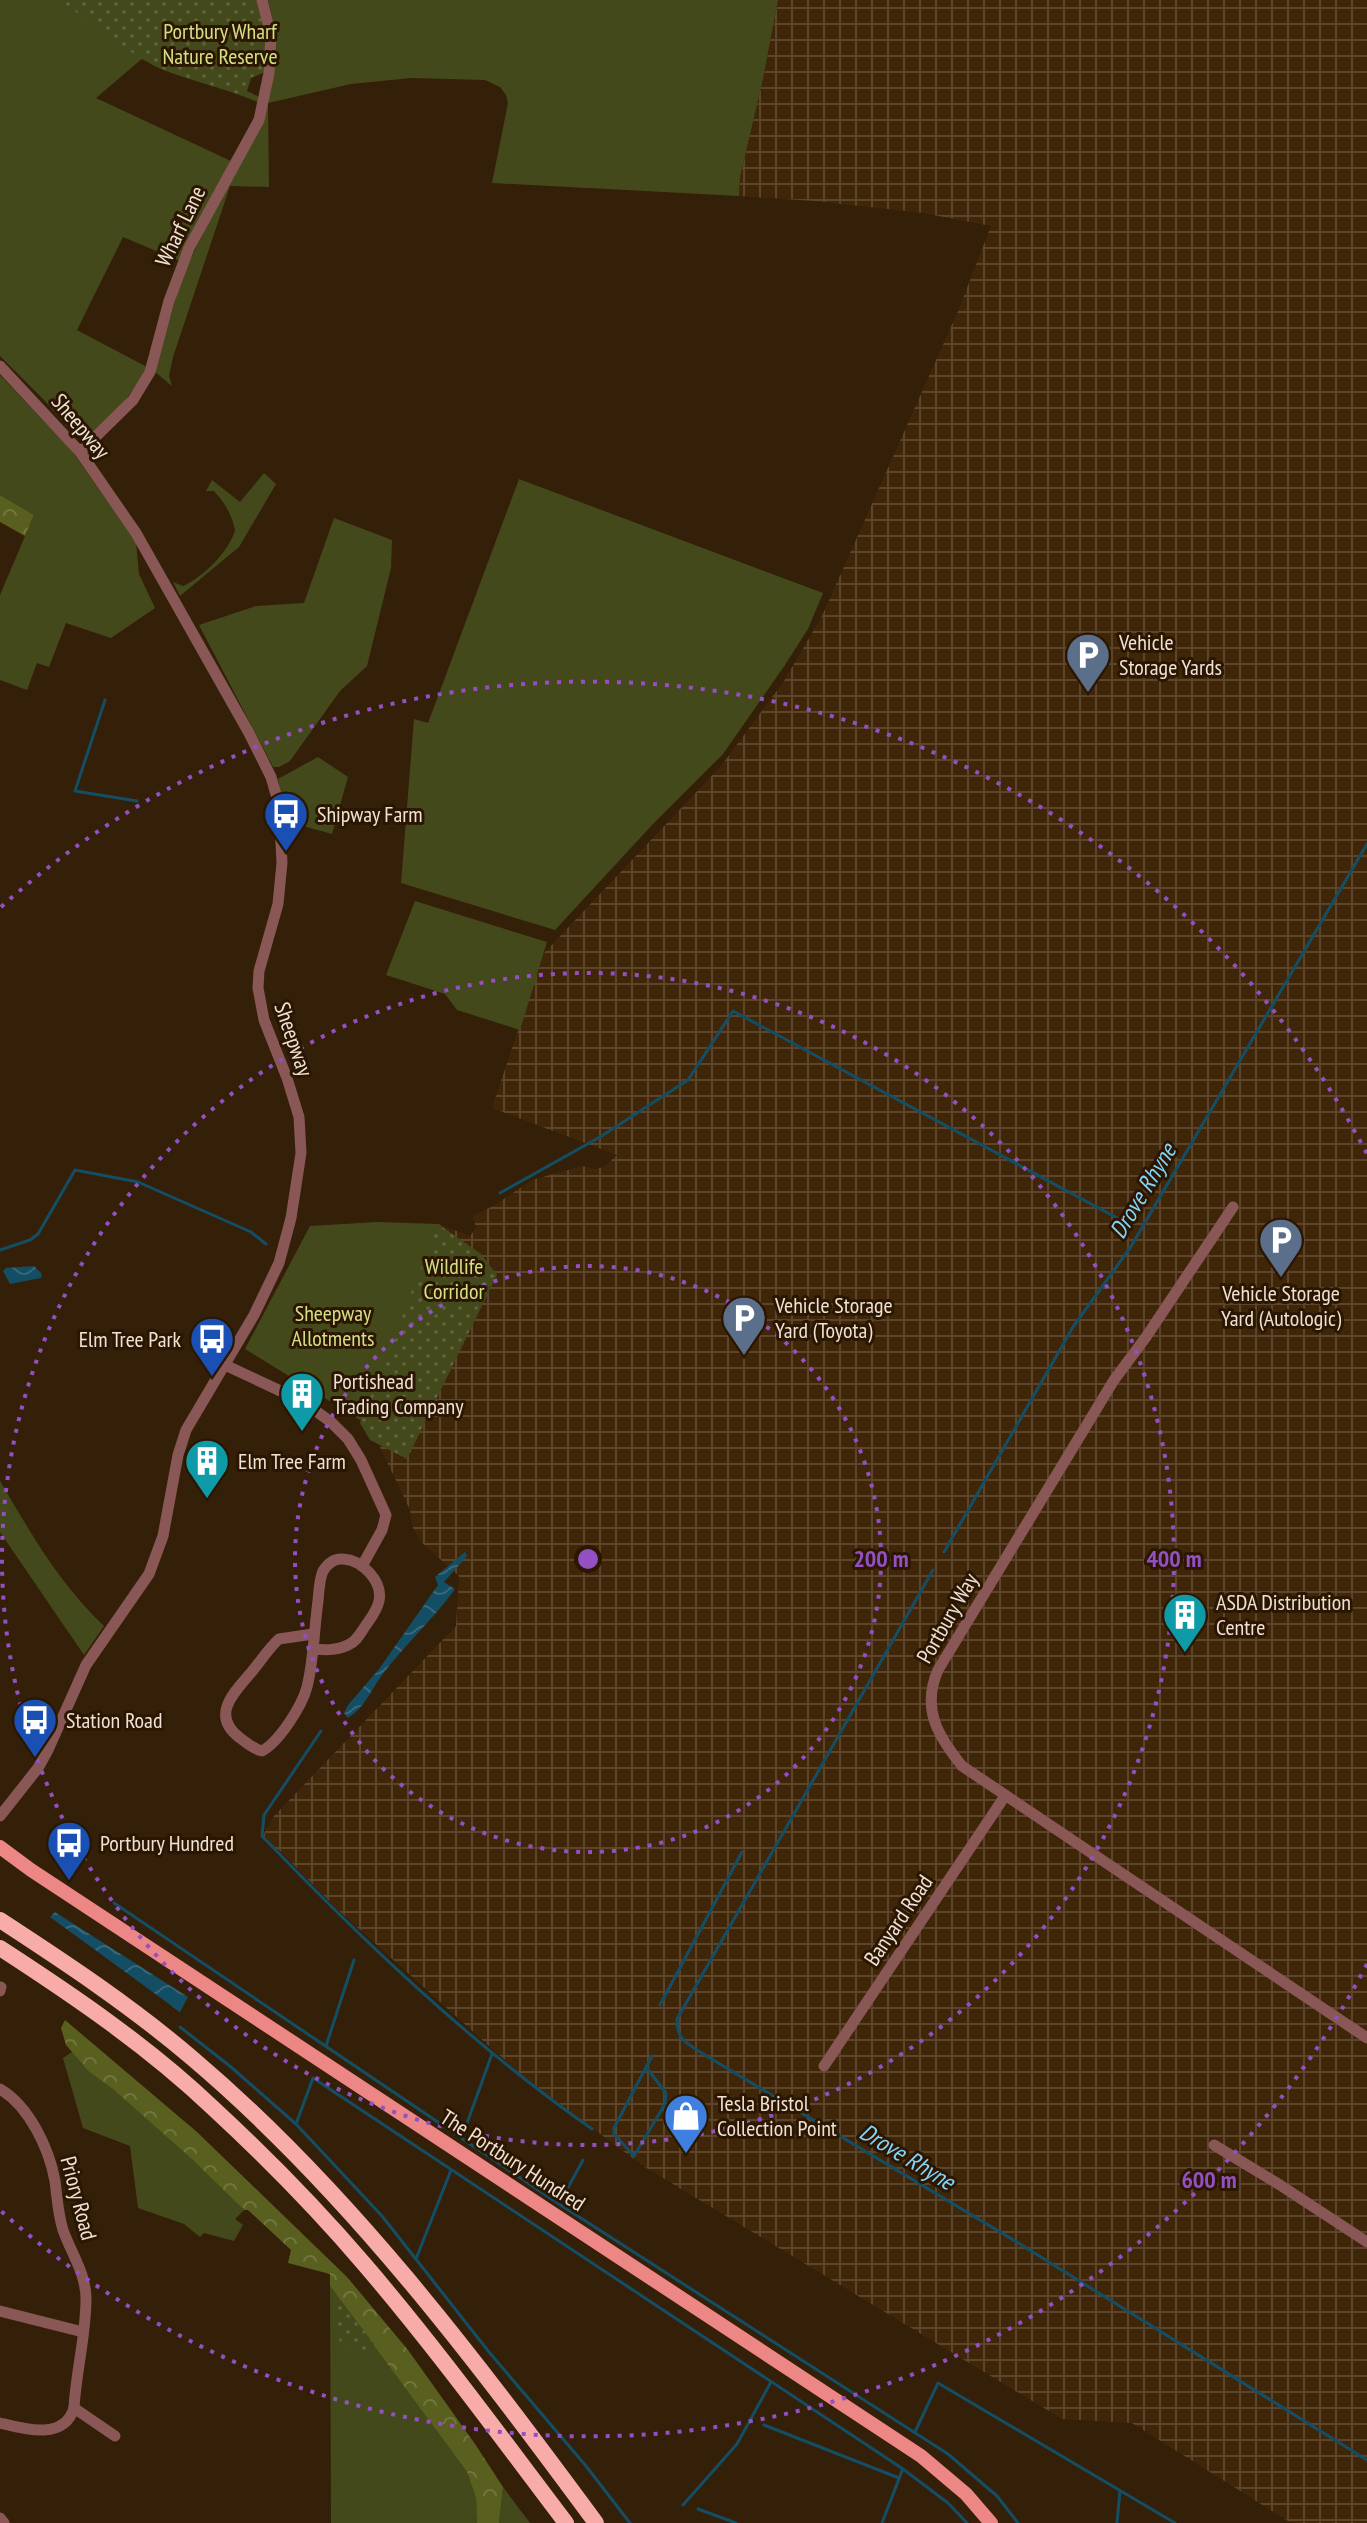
<svg xmlns="http://www.w3.org/2000/svg" width="1367" height="2523" viewBox="0 0 1367 2523" font-family="'PT Sans Narrow',sans-serif">
<defs>
<pattern id="industrial-grid" width="8" height="8" patternUnits="userSpaceOnUse" patternTransform="scale(2)"><rect width="8" height="8" fill="#402608"/><path d="M0 4h8M4 0v8" fill="none" stroke="#5c452b"/></pattern>
<pattern id="forest-crowns" width="20" height="18" patternUnits="userSpaceOnUse" patternTransform="scale(2)"><rect width="20" height="18" fill="#59601f"/><path d="M2 6a3 3 0 1 1 6 0M12 15a3 3 0 1 1 6 0" fill="none" stroke="#71763f"/></pattern>
<pattern id="park-dots" width="8" height="8" patternUnits="userSpaceOnUse" patternTransform="scale(2)"><rect width="8" height="8" fill="#44491c"/><path d="M2 2h.1M6 6h.1" fill="none" stroke="#5f633c" stroke-width="1.8" stroke-linecap="round"/></pattern>
<pattern id="water-waves" width="16" height="10" patternUnits="userSpaceOnUse" patternTransform="scale(2)"><rect width="16" height="10" fill="#134e65"/><path d="M0 5q4-4 8 0t8 0" fill="none" stroke="#36677a"/></pattern>
</defs>
<rect width="100%" height="100%" fill="#341f09"/>
<path fill="url(#industrial-grid)" d="M778,0H1367V2523H1291L1132,2423L1062,2419L643,2166L524,2077L489,2046L338,1910L279,1850L276,1852L262,1837L274,1816L456,1626L459,1576L421,1542L413,1528L410,1510L370,1426L438,1224L470,1236L476,1228L473,1216L493,1206L532,1180L582,1166L595,1169L604,1167L617,1155L492,1108L544,953L721,766L784,681L822,616L958,311L991,226L923,213L815,201L739,196L740,177L763,79Z"/>
<g fill="#44491c">
<path d="M0,0H59L143,58L96,98L231,161L180,261L123,237L77,330L147,367C132,394 112,421 84,437H79L74,434L45,401L0,356Z"/>
<path d="M268,0H778L763,79L740,177L739,196L492,183L508,103L506,95L500,87L485,80L411,78L351,84L268,103L269,187L230,186L173,357L169,376L172,386L155,372L182,276L268,103L276,32Z"/>
<path d="M0,375L72,451L136,542L139,574L155,608L111,638L66,623L49,667L37,663L27,690L0,680V595L34,515L0,495Z"/>
<path d="M264,473L276,484L239,547L180,596L173,582L183,586C203,577 229,552 235,530C232,515 225,503 214,491H206L212,480L240,502Z"/>
<path d="M519,479L823,593L808,629L785,665L723,754L653,824L555,930L401,883L414,719L428,723Z"/>
<path d="M334,518L392,540L391,568L367,666L340,691L290,761L279,767H273L199,625L256,606L304,603Z"/>
<path d="M318,757L348,777L332,834L285,821L278,779Z"/>
<path d="M415,901L547,942L520,1030L457,1010L445,994L386,975Z"/>
<path d="M377,1222L438,1224L370,1426L245,1349L310,1226Z"/>
<path d="M0,1481C32,1535 58,1582 104,1626L84,1655L0,1532Z"/>
<path d="M72,2052L88,2071L114,2090L191,2157L244,2210L235,2219L243,2225L234,2241L204,2233L200,2237L184,2224L138,2208L130,2146L83,2128L63,2058Z"/>
<path d="M330,2286L467,2472L476,2498L477,2523H331Z"/>
<path d="M503,2487L530,2523H499Z"/>
</g>
<g fill="url(#forest-crowns)">
<path d="M0,495L34,515L25,536L0,522Z"/>
<path d="M65,2020L197,2132L347,2277L408,2350L475,2444L503,2487L499,2523H477L476,2498L467,2472L330,2286V2274L288,2263L291,2250L248,2210H244L192,2159L114,2090L88,2071L66,2045L61,2028Z"/>
</g>
<g fill="url(#park-dots)">
<path d="M59,0H257L268,35L265,72L251,78L247,91L261,98L260,103C228,89 194,82 161,69C130,55 88,20 59,0Z"/>
<path d="M438,1224L481,1254L497,1275L407,1459L370,1440L360,1423Z"/>
<path d="M342,2302L374,2344L367,2352L340,2344L335,2307Z"/>
</g>
<g fill="url(#water-waves)">
<path d="M34,1266L42,1274L41,1278L10,1284L3,1271L6,1268Z"/>
<path d="M465,1552L467,1556L444,1582L455,1589C432,1621 403,1646 380,1678C370,1692 364,1708 348,1718L344,1713L348,1705L379,1669L438,1585L435,1577Z"/>
<path d="M55,1912L188,1997L180,2012L50,1917Z"/>
</g>
<g fill="none" stroke-linecap="round" stroke-linejoin="round">
<g stroke="#134e65" stroke-width="3">
<path d="M105,700L75,791L137,801"/>
<path d="M500,1193L600,1137L688,1080L733,1011L1119,1219"/>
<path d="M0,1250L30,1240L38,1234L75,1170L138,1182L251,1232L266,1244"/>
<path d="M944,1552L1073,1327L1130,1248L1367,844"/>
<path d="M933,1570L677,2019C677,2039 684,2041 700,2052L1020,2244L1367,2460"/>
<path d="M321,1731L264,1815L262,1836C363,1941 472,2045 592,2129"/>
<path d="M114,1903L559,2204L948,2454L997,2496L1018,2523"/>
<path d="M660,2005L742,1852"/>
<path d="M180,2027L231,2067L296,2124L382,2216L489,2352L586,2466L630,2523"/>
<path d="M326,2046L354,1960"/>
<path d="M646,2067L666,2093L665,2104L634,2156L614,2134V2128L652,2056"/>
<path d="M296,2124L313,2078L903,2469L948,2503L967,2523"/>
<path d="M462,2137L492,2054"/>
<path d="M559,2204L583,2160"/>
<path d="M416,2259L451,2170"/>
<path d="M764,2425L899,2478"/>
<path d="M915,2432L938,2383L1175,2523"/>
<path d="M683,2505L737,2444L771,2382"/>
<path d="M698,2509L736,2523"/>
<path d="M882,2523L902,2471"/>
<path d="M1117,2523L1120,2491"/>
</g>
<g stroke="#895756" stroke-width="11">
<path d="M0,366L80,452L136,533L249,733L271,777L279,805L282,863L278,904L259,971L258,988L264,1020L287,1078L299,1117L301,1153L291,1218L279,1263L254,1315L186,1430L178,1455L163,1536L149,1574L86,1665L48,1750L38,1768L0,1816"/>
<path d="M80,452L133,400L150,372L169,301L189,248L259,120L269,73L271,35L262,0"/>
<path d="M1233,1207L1146,1337L1114,1380L938,1670C921,1709 938,1736 962,1766L1367,2038"/>
<path d="M225,1365L302,1401L331,1422L348,1439L361,1460L386,1515L382,1530L362,1566"/>
<path d="M312,1649C324,1650 336,1651 348,1645C356,1642 360,1634 364,1628C370,1619 377,1611 379,1601C383,1581 362,1560 343,1559C334,1558 328,1563 323,1571C319,1580 319,1592 318,1601C314,1629 314,1659 307,1687C302,1706 279,1742 262,1751C253,1749 247,1743 240,1738C208,1714 237,1690 254,1669C262,1659 269,1648 279,1639L313,1634"/>
<path d="M0,1991L1,1987"/>
<path d="M824,2066L1005,1796"/>
<path d="M0,2089C29,2106 49,2148 55,2181C57,2197 58,2214 63,2230C71,2253 86,2273 86,2299C86,2335 76,2372 74,2408L115,2436"/>
<path d="M1214,2145L1280,2185L1367,2242"/>
<path d="M0,2311L83,2332"/>
<path d="M0,2423C24,2429 64,2441 74,2408"/>
<path d="M0,2518L4,2523"/>
</g>
<path stroke="#ed8786" stroke-width="14" d="M0,1847L31,1870L921,2456L966,2494L991,2523"/>
<g stroke="#f7acaa" stroke-width="16">
<path d="M0,1920C66,1963 131,2006 192,2058C349,2191 474,2358 596,2523"/>
<path d="M0,1948C74,1996 149,2047 213,2108C266,2157 318,2210 365,2265C436,2348 500,2436 566,2523"/>
</g>
</g>
<g fill="none" stroke="#9250c3" stroke-width="4" stroke-dasharray="4 8">
<circle cx="588" cy="1559" r="293"/>
<circle cx="588" cy="1559" r="586"/>
<path d="M1367 1964A878 878 0 0 1 1 2211M1 907A878 878 0 0 1 1367 1154"/>
</g>
<defs>
<g id="parking-pin" transform="scale(2.3)"><path d="M0 17L-7.5 6A9.5 9.5 0 1 1 7.5 6Z" fill="#5c6f8a" stroke="#2a1601"/><path d="M-3.5-5.5H1a3.5 3.5 0 0 1 0 7H-1V5.5H-3.5ZM-1-3.4V-.6H.8a1.4 1.4 0 0 0 0-2.8Z" fill="#fff"/></g>
<g id="bus-pin" transform="scale(2.3)"><path d="M0 17L-7.5 6A9.5 9.5 0 1 1 7.5 6Z" fill="#1a4fb4" stroke="#2a1601"/><path d="M-5-6H5V4H4V6H2V4H-2V6H-4V4H-5ZM-3.5-4V0h7V-4ZM-3.5 1.2v1.5H-2V1.2ZM2 1.2v1.5H3.5V1.2Z" fill="#fff"/></g>
<g id="building-pin" transform="scale(2.3)"><path d="M0 17L-7.5 6A9.5 9.5 0 1 1 7.5 6Z" fill="#0f9aa8" stroke="#2a1601"/><path d="M-4-6H4V6H1V3H-1V6H-4ZM-2.5-4.3h1.7v1.8h-1.7ZM.8-4.3h1.7v1.8H.8ZM-2.5-1h1.7V.8h-1.7ZM.8-1h1.7V.8H.8Z" fill="#fff"/></g>
<g id="shop-pin" transform="scale(2.3)"><path d="M0 17L-7.5 6A9.5 9.5 0 1 1 7.5 6Z" fill="#3f7fe0" stroke="#2a1601"/><path d="M-5-2.5h2.3a2.7 3.5 0 0 1 5.4 0H5L5.5 6h-11ZM-1.5-2.5h3a1.5 2.3 0 0 0-3 0Z" fill="#fff"/></g>
</defs>
<g fill-rule="evenodd">
<use href="#parking-pin" x="1088" y="655"/>
<use href="#bus-pin" x="286" y="814"/>
<use href="#parking-pin" x="1281" y="1240"/>
<use href="#parking-pin" x="744" y="1318"/>
<use href="#bus-pin" x="212" y="1339"/>
<use href="#building-pin" x="302" y="1394"/>
<use href="#building-pin" x="207" y="1461"/>
<use href="#building-pin" x="1185" y="1615"/>
<use href="#bus-pin" x="35" y="1720"/>
<use href="#bus-pin" x="69" y="1843"/>
<use href="#shop-pin" x="686" y="2116"/>
</g>
<g text-anchor="middle" stroke-width="6" stroke-linejoin="round" paint-order="stroke">
<g font-size="22" fill="#d4e084" stroke="#2a1601">
<text x="220" y="39">Portbury Wharf<tspan x="220" dy="25">Nature Reserve</tspan></text>
<text x="454" y="1274">Wildlife<tspan x="454" dy="25">Corridor</tspan></text>
<text x="333" y="1321">Sheepway<tspan x="333" dy="25">Allotments</tspan></text>
</g>
<g font-size="22" fill="#efe1d4" stroke="#2a1601">
<text transform="translate(180 226) rotate(-64)" y="8">Wharf Lane</text>
<text transform="translate(81 426) rotate(50)" y="8">Sheepway</text>
<text transform="translate(294 1039) rotate(71)" y="8">Sheepway</text>
<text transform="translate(947 1618) rotate(-60)" y="8">Portbury Way</text>
<text transform="translate(898 1920) rotate(-56)" y="8">Banyard Road</text>
<text transform="translate(513 2160) rotate(33)" y="8">The Portbury Hundred</text>
<text transform="translate(79 2198) rotate(75)" y="8">Priory Road</text>
</g>
<g font-size="22" fill="#efe1d4" stroke="#2a1601" text-anchor="start">
<text x="1119" y="650">Vehicle<tspan x="1119" dy="25">Storage Yards</tspan></text>
<text x="317" y="822">Shipway Farm</text>
<text x="1281" y="1301" text-anchor="middle">Vehicle Storage<tspan x="1281" dy="25">Yard (Autologic)</tspan></text>
<text x="775" y="1313">Vehicle Storage<tspan x="775" dy="25">Yard (Toyota)</tspan></text>
<text x="181" y="1347" text-anchor="end">Elm Tree Park</text>
<text x="333" y="1389">Portishead<tspan x="333" dy="25">Trading Company</tspan></text>
<text x="238" y="1469">Elm Tree Farm</text>
<text x="1216" y="1610">ASDA Distribution<tspan x="1216" dy="25">Centre</tspan></text>
<text x="66" y="1728">Station Road</text>
<text x="100" y="1851">Portbury Hundred</text>
<text x="717" y="2111">Tesla Bristol<tspan x="717" dy="25">Collection Point</tspan></text>
</g>
<g font-size="24" font-style="italic" fill="#84d3f9" stroke="#2a1601">
<text transform="translate(1143 1191) rotate(-59)" y="8">Drove Rhyne</text>
<text transform="translate(907 2157) rotate(31)" y="8">Drove Rhyne</text>
</g>
</g>
<circle cx="588" cy="1559" r="12" fill="#9250c3" stroke="#2a1601" stroke-width="4"/>
<g font-size="24" text-anchor="middle" font-weight="bold" fill="#9250c3" stroke="#2a1601" stroke-width="6" stroke-linejoin="round" paint-order="stroke">
<text x="881" y="1567">200 m</text>
<text x="1174" y="1567">400 m</text>
<text x="1209" y="2188">600 m</text>
</g>
</svg>
